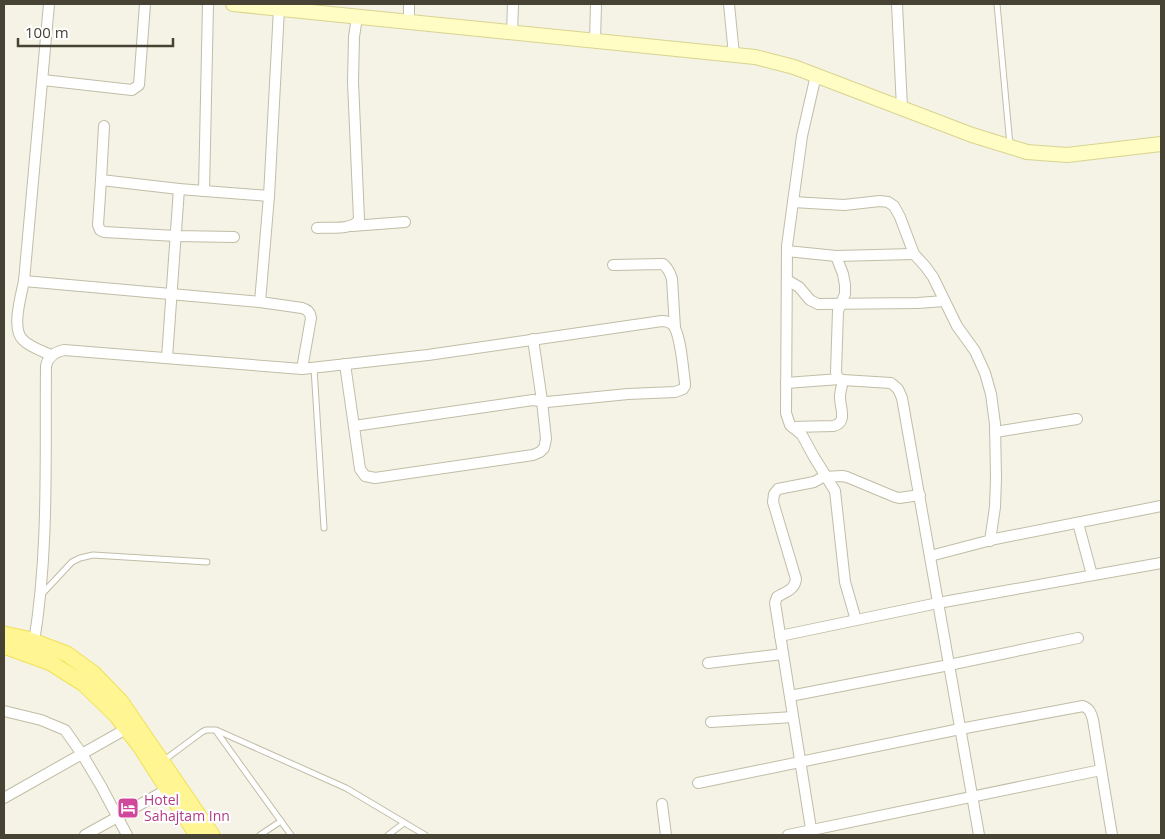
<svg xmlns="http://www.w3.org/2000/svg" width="1165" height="839" viewBox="0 0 1165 839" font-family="'Open Sans',sans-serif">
<rect width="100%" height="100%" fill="#f4f3e5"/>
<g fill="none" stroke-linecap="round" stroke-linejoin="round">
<g stroke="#c1bda6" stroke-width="7">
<g id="lane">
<path d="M997,4L1010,145"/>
<path d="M314,368L324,528"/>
<path d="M41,595L72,562L80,558L93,555L207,562"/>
<path d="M216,731L291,835"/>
<path d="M163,761L202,732L206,730H216L346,788L425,835"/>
<path d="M260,835L281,821"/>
<path d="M388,835L404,823"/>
</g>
</g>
<g stroke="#c1bda6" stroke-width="12">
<g id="street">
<path d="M49,4L24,281C21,296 11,329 23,340C30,347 42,351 51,355"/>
<path d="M729,4L734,55"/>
<path d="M897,4L902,108"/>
<path d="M409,22V4"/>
<path d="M512,33L513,4"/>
<path d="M595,41L596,4"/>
<path d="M816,75L802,136L787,246L786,413L790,425L802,435L814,457L835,491L845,582L856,620"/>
<path d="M43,80L132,90L139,85L145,4"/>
<path d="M104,126L101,180L98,225L100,230L104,232L176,236L234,237"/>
<path d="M101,180L179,189L269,196"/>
<path d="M204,191L208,4"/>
<path d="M793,202L844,205L880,201L888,202L894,206L900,217L914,254L925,266L933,277L957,326L975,351L985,373L991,394L995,424L996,478L995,507L990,541"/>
<path d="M352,226L405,222"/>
<path d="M317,228C328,227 354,231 359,219L353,82L354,37L357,17"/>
<path d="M787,251L836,256L914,254"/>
<path d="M836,256L843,274L845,285V294L838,311L836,372C837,377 839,379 843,380L891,383L898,389L902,398L979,835"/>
<path d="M613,265L663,264C668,268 670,272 672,279L675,328"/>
<path d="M787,280L799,287L810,300L818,304L918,303L944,301"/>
<path d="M24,281L260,302L302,308C308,310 310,312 311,318L302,369"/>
<path d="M260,302L269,196L279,9"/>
<path d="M167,358L179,189"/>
<path d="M345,364L360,469L365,476L375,478L533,455L540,452L544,448L546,439L542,401L533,339"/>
<path d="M786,383L840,379"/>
<path d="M792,427L833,426C848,423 840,408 840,397C840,392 842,386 843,380"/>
<path d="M995,432L1077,419"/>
<path d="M1078,523L1092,575"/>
<path d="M930,556L995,539L1161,506"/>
<path d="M780,636L938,603L1161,563"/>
<path d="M34,642C49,551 45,458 46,366C48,356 55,352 64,350L302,369L428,355L662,321C667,321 670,322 673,325C681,335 683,370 685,383V386L683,389L675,392L628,394L547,402L533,400L354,426"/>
<path d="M708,663L783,654"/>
<path d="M790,696L949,665L1078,638"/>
<path d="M4,711L41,720L65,730L82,754L101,786L127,835"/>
<path d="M711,722L793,717"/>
<path d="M698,783L960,729L1083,706C1090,709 1091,713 1093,720L1112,835"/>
<path d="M4,798L126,729"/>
<path d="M662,804L666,835"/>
<path d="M85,835L168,789"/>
<path d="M788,835L1101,770"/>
<path d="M812,835L775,603L777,597C785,592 795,590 796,579L773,502L774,494L778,489L814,482L823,477L842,476L847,477L895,497L899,498L920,495"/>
</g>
</g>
<g stroke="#d9d48f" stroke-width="16">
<path id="secondary" d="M233,4L755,57L794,67L972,135L1027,152L1067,155L1161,144"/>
</g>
<g stroke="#f0e157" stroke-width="17">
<g id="primary">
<path d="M4,634L27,639L67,654L93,673L121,702L212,835"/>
<path d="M4,646L51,663L84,684L116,715L140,746L197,835"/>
</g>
</g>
<use href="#lane" stroke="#fff" stroke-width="5"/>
<use href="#street" stroke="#fff" stroke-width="10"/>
<use href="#secondary" stroke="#fffcc4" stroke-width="14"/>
<use href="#primary" stroke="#fff693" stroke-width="15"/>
</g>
<defs>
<g id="hotel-square" transform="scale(1.125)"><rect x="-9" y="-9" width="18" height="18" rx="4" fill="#d1479c" stroke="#fff"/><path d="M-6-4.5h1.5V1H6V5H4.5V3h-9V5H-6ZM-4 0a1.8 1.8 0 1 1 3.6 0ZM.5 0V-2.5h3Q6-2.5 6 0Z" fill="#fff"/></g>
</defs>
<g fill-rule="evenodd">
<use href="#hotel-square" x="128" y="808"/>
</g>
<g text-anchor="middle" stroke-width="4.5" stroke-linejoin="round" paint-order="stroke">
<g font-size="14" fill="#b23c85" stroke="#fff" text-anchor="start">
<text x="144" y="805">Hotel<tspan x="144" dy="16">Sahajtam Inn</tspan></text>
</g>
</g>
<rect width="1165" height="839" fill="none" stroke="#474334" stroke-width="10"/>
<path d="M18 38v8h155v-8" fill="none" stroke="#474334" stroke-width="2.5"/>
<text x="25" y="38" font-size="15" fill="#474334" stroke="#ffffff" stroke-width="4" paint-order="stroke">100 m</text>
</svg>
